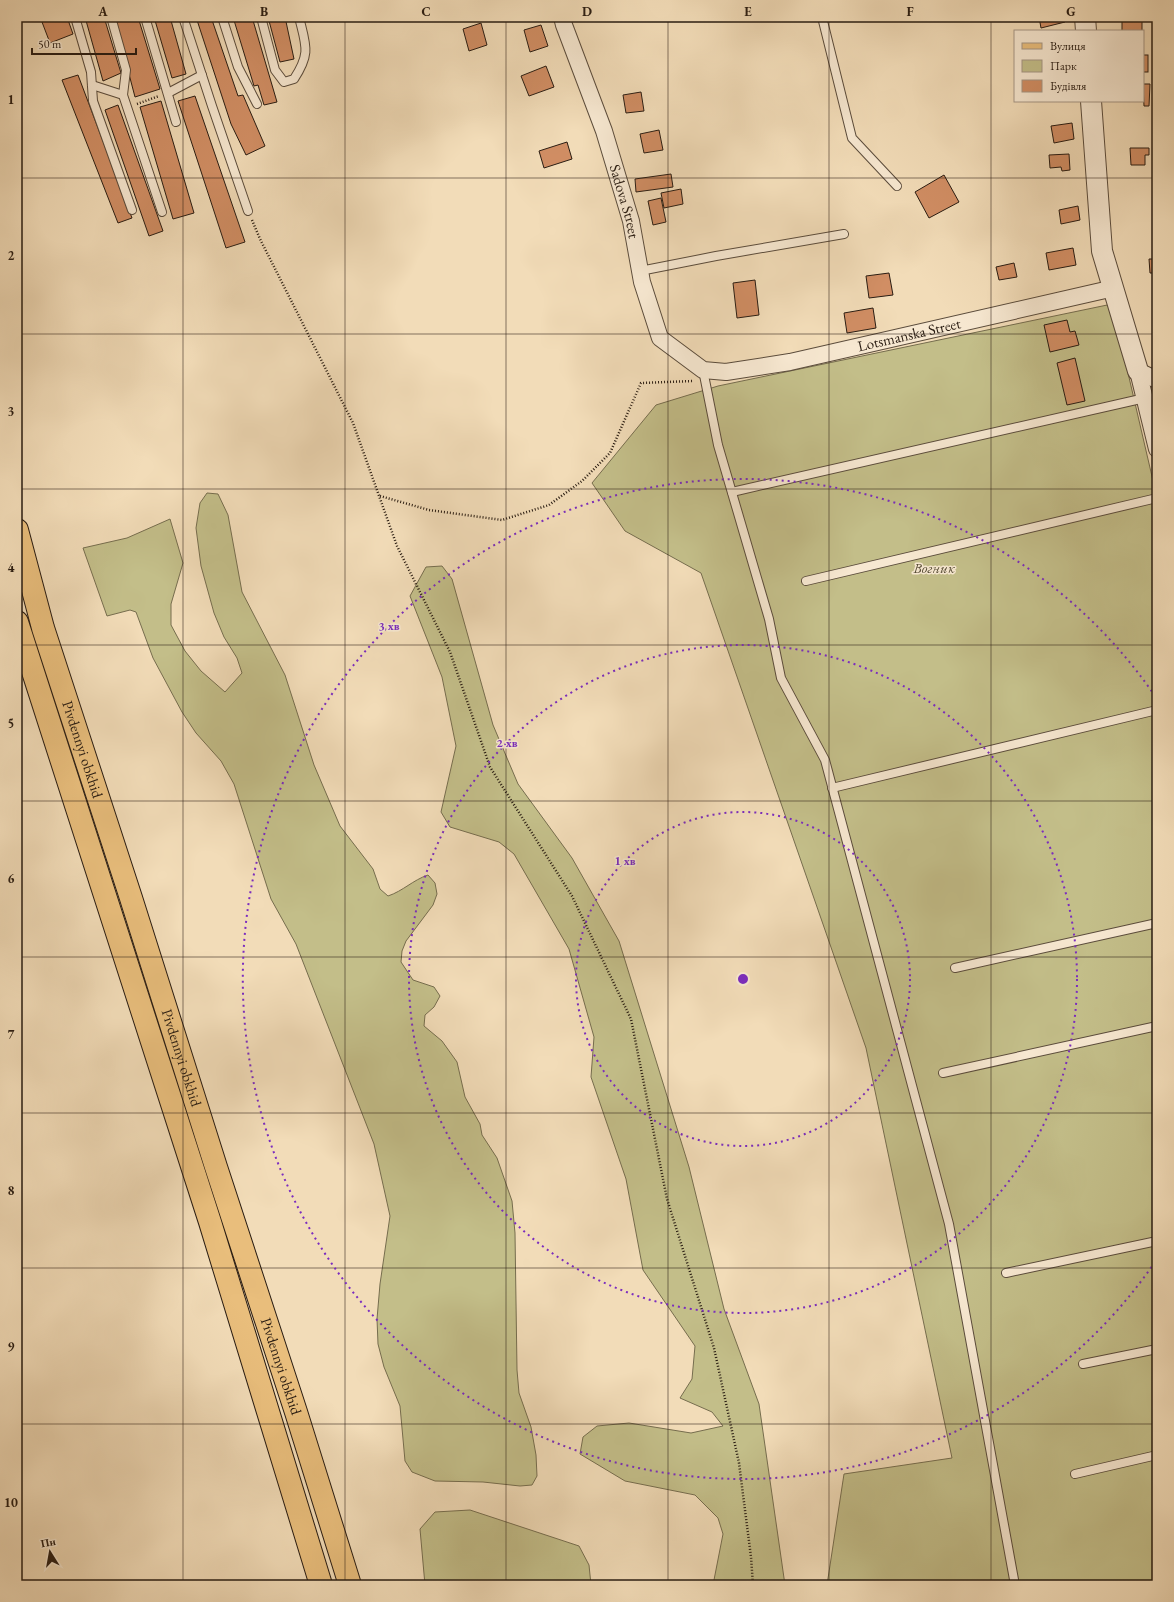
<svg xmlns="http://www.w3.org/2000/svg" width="1174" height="1602" viewBox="0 0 1174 1602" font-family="'EB Garamond',serif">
<rect width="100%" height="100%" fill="#f2dcb8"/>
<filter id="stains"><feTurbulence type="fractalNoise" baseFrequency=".005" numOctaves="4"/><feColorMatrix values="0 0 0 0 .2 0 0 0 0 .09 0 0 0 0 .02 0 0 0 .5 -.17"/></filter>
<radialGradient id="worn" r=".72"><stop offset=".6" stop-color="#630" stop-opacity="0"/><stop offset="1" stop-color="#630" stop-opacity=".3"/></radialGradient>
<g fill="#c3be89" stroke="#766d4e">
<path d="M1112,304L1157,498V1585H827L844,1474L952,1458L866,1048L701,573L625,531L592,483L656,405L718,386Z"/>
<path d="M207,493L218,494L228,515L242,592L285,675L314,765L340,826L373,869L380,889L388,896C403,891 413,880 428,875L435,883L437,894L433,905L406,941L402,951L401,962L413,980L434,987L440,996L434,1007L425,1015L424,1026L442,1041L457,1062L465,1097L480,1124L482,1135L497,1158L512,1201L515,1233L517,1370L519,1393L531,1427L536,1455L537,1476L532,1485L520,1486L483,1482L435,1481L412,1472L405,1461L400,1406L384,1367L378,1344L377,1319L380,1284L390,1216L374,1144L296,944L271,899L234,784L221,761L196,733L182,712L153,658L136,612L130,610L107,616L83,548L127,538L170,519L183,563L171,604V625L185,651L201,671L225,692L242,673L237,658L224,637L214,613L201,566L196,528L200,503Z"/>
<path d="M442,566L452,579L493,725L518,784L572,858L619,941L689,1167L724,1309L759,1404L785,1585H713L723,1534L718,1518L695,1495L625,1481L580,1454L583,1437L597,1426L629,1423L691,1433L723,1426L712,1412L680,1398L692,1379L695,1346L643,1270L626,1179L591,1077L594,1037L569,949L514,854L499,842L450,827L441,812L456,746L442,677L410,596L426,567Z"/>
<path d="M470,1510L579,1546L589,1565L591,1585H425L420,1529L435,1512Z"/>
</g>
<g fill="#d18e64" stroke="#291c12">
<path d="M53,17H67L73,34L50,43L42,22Z"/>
<path d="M85,17H104L121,73L103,81Z"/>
<path d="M114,17H138L160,89L135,97Z"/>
<path d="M154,17H170L186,74L172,78Z"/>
<path d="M196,17H211L238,96L243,95L265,146L246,155L231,124Z"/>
<path d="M233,17H252L277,102L264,105L258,85L254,86Z"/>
<path d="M268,17H285L294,59L280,62Z"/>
<path d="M1039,17H1064L1065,22L1041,28Z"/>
<rect x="1122" y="17" width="20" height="14"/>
<path d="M481,23L487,45L469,51L463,29Z"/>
<path d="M541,25L548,46L530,52L524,30Z"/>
<rect x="1143" y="55" width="5" height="17"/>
<path d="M546,66L554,87L529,96L521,76Z"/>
<path d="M78,75L132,218L118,223L62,80Z"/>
<path d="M1143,84H1150L1149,106H1144Z"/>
<path d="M641,92L644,111L626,113L623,95Z"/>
<path d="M195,96L245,242L226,248L178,101Z"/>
<path d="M161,101L194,213L173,219L140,107Z"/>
<path d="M118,105L163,231L149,236L105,110Z"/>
<path d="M1072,123L1074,139L1054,143L1051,126Z"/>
<path d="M659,130L663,150L644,153L640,134Z"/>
<path d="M567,142L572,159L544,168L539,151Z"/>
<path d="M1130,148H1149V155H1145V165H1131Z"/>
<path d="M1069,154L1070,170L1062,171L1061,167L1050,168L1049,155Z"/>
<path d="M671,174L673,187L636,192L635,179Z"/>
<path d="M944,175L959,202L929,218L915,192Z"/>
<path d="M681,189L683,204L664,208L661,193Z"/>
<path d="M661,198L666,222L653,225L648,201Z"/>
<path d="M1078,206L1080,220L1061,224L1059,210Z"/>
<path d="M1073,248L1076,265L1049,270L1046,253Z"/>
<path d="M1149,259H1157V273H1150Z"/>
<path d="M1014,263L1017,277L999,280L996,267Z"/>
<path d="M889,273L893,295L869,298L866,276Z"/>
<path d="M755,280L759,315L737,318L733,283Z"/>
<path d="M873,308L876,328L847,333L844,313Z"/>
<path d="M1067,320L1070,332L1075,331L1079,345L1050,352L1044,325Z"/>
<path d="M1075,358L1085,401L1067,405L1057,363Z"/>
</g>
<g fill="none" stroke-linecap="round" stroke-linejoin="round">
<g stroke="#5b4c3c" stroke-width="10">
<g id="service">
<path d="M75,17L91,72L93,101L132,210"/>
<path d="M111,17L126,70L123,95L162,212"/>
<path d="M145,17L176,122"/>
<path d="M183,17L212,106L248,211"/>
<path d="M222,17L238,67L257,104"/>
<path d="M261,17L275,70L284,82L294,79C311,53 306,46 299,17"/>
<path d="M822,17L852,138L897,186"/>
<path d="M92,85L123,95"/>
<path d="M168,93L202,75"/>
<path d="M640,271L716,256L844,234"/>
<path d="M703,370L718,445L769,619L781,678L825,760L949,1224L1015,1585"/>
<path d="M732,492L1145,398"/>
<path d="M806,581L1157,498"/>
<path d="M832,788L1157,710"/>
<path d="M955,968L1157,923"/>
<path d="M943,1073L1157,1026"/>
<path d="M1006,1273L1157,1241"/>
<path d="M1083,1364L1157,1349"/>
<path d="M1075,1474L1157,1455"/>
</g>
</g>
<g stroke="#5b4c3c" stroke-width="18">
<g id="minor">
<path id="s1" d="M562,17L564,25L604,131L631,221L642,282L660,338L703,370L726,372L790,362L1114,288"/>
<path d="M1138,371L1157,449"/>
<path d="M1138,371L1157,380"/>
</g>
</g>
<g stroke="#5b4c3c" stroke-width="22">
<g id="tertiary">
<path d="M1085,17L1086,31"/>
<path d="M1091,101L1102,251L1138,371"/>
</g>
</g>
<g stroke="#291c12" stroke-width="24">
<g id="primary">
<path id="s2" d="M17,530L43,628L131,898L216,1167L296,1412L350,1585"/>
<path d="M17,622L210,1222L321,1585"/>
</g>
</g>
<g stroke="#291c12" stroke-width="2.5" stroke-dasharray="1 2" stroke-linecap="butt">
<path d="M137,104L159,96"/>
<path d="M252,220L260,239L353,423L397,546L450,652L490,767L572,896L631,1019L667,1199L714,1348L739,1463L751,1557L753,1585"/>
<path d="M380,496L429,510L502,520L549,505L582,481L610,453L641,383L693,381"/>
</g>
<use href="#service" stroke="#f7e8d1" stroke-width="8"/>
<use href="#minor" stroke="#f7e8d1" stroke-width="16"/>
<use href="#tertiary" stroke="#f7e8d1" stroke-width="20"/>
<use href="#primary" stroke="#e9be7c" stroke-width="22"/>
</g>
<path fill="none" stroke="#291c12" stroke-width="1" stroke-opacity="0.55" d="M183,17V1585M345,17V1585M506,17V1585M668,17V1585M829,17V1585M991,17V1585M17,178H1157M17,334H1157M17,489H1157M17,645H1157M17,801H1157M17,957H1157M17,1113H1157M17,1268H1157M17,1424H1157"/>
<g fill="none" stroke="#7b2cbf" stroke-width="2" stroke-dasharray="2 4">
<circle cx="743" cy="979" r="167"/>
<circle cx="743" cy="979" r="334"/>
<path d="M1155 1262A500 500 0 1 1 1155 696"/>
</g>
<g text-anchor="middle" stroke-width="3" stroke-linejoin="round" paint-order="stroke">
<g font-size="15" fill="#291c12" stroke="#f7e8d1">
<text dy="5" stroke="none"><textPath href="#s1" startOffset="195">Sadova Street</textPath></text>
<text dy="5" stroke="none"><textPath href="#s1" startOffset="600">Lotsmanska Street</textPath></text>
<text dy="5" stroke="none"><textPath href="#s2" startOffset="229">Pivdennyi obkhid</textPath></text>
<text dy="5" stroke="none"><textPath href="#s2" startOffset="553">Pivdennyi obkhid</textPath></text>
<text dy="5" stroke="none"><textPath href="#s2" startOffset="877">Pivdennyi obkhid</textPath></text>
</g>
<g font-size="15" font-style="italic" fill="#574d36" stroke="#f7e8d1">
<text x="934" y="573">Вогник</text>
</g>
</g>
<circle cx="743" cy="979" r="6" fill="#7b2cbf" stroke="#f7e8d1" stroke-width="2"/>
<g font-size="12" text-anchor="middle" font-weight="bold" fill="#7b2cbf" stroke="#f7e8d1" stroke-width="3" stroke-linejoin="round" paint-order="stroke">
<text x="389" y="630">3 хв</text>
<text x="507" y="747">2 хв</text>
<text x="625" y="865">1 хв</text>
</g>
<rect width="1174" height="1602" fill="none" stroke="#f2dcb8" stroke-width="44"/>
<rect x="1014" y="30" width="130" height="72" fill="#f7e8d1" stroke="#a59685"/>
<rect x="1022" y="43" width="20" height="6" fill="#e9be7c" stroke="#a59685"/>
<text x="1050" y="50" font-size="12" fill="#291c12">Вулиця</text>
<rect x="1022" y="60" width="20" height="12" fill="#c3be89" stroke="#a59685"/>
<text x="1050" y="70" font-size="12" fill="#291c12">Парк</text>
<rect x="1022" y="80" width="20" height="12" fill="#d18e64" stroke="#a59685"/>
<text x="1050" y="90" font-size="12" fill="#291c12">Будівля</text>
<g transform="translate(50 1552) rotate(349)" stroke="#f7e8d1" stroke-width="3" paint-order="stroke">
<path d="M0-3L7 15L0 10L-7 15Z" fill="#291c12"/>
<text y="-6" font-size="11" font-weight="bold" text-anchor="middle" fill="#291c12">Пн</text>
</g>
<path d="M32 48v6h104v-6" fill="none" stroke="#291c12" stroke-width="2"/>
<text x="38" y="48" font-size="12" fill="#291c12" stroke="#f7e8d1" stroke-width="3" paint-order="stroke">50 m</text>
<rect x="22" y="22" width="1130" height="1558" fill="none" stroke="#291c12" stroke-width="1.5"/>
<g font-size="13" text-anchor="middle" font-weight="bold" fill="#291c12">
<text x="103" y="16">A</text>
<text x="264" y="16">B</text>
<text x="426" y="16">C</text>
<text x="587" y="16">D</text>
<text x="748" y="16">E</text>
<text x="910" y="16">F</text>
<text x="1071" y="16">G</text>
<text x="11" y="104">1</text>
<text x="11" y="260">2</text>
<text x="11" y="416">3</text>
<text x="11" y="572">4</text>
<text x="11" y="728">5</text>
<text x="11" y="883">6</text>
<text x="11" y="1039">7</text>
<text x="11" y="1195">8</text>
<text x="11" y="1351">9</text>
<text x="11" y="1507">10</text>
</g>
<rect width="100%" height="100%" filter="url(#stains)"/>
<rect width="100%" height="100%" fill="url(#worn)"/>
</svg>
